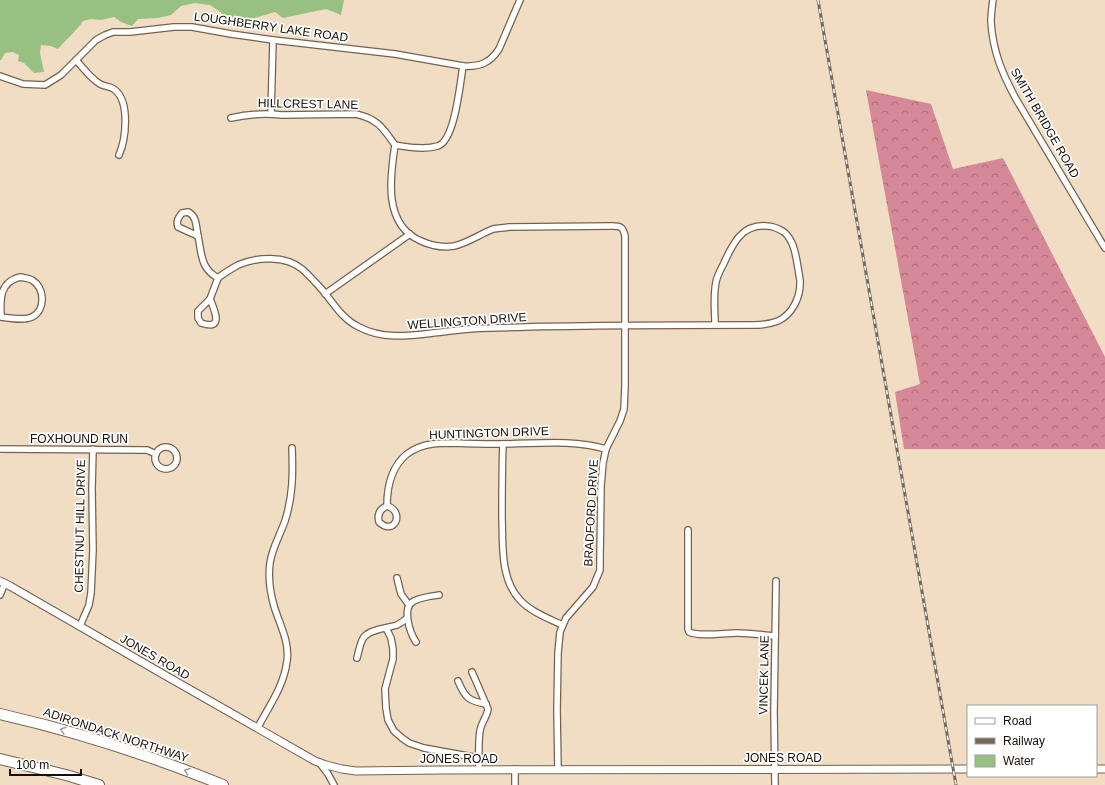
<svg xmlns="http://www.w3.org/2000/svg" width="1105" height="785" viewBox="0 0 1105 785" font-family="Arial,sans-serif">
<defs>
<pattern id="forest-crowns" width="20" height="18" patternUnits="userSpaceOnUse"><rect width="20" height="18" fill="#d58898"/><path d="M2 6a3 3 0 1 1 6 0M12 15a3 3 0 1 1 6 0" fill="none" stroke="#ac6e7a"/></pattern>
</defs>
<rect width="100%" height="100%" fill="#f1dcc4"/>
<path fill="url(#forest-crowns)" d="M866,90L931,104L953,169L1003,158L1105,357V449H904L895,392L920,384Z"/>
<path fill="#97c082" d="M0,0H344L341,15L326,9L283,18L275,12L245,21L223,14L210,5L195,3L181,6L171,15L158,18L138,19L132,26L121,22L114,17L101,20L91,19L83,21C76,32 66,39 58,49L51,46L41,45L40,53L44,72L34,73L24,63L18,61L19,55L13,52L5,53L1,60H0Z"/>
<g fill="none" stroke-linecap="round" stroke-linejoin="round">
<g stroke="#75624d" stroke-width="8">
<g id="minor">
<path d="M993,0C992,7 991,15 991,22C993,52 1002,73 1016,99L1105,248"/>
<path d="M76,60C84,69 90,78 100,84C105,87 111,86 115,90C130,102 126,139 119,155"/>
<path d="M0,76L23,84L45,85L61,75L96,40L105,35L113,32H130L174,27H192L231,34L273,40L395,54L463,66C480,67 490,63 499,49L520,0"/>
<path d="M271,114L273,40"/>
<path d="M231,118C249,114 265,113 282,115L356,114C378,119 383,128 395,145C390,177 383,225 421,241C432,246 442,248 454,246C468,243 480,234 493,229C498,228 504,228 509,227L612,226C621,226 623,227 625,236V386L624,409L620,421L606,449L603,463L601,486L600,559V570L593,587L566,618L560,632L558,653L557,710L558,769"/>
<path d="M395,145C408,147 425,150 438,146C455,140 460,84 463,66"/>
<path d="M188,212C197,216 196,227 198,236L178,227C176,221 178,218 182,213Z"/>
<path d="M198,236C202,254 200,268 218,278"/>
<path d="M20,277C24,278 28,278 32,280C45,288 46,310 32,317C23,321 10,318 1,317C0,298 0,282 20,277Z"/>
<path d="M218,278C224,273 231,269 238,265C257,257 285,255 302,269C310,276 318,285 325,293C335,306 344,320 359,327C385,341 414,335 442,332C458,330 474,328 490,328C578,325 666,325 754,325C762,325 770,324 778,321C793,314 801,296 800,280C799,274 798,268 797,262C795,251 793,240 784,232C779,229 772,226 767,226C742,224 733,243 724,263C721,269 717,276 716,282C713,296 715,311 715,325"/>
<path d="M325,294L410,234"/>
<path d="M210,299C215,311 224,331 201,323L198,318V311Z"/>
<path d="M210,299L218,278"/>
<path d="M503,444C502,468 502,493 502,518C503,544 500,579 520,600C531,612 548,618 562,625"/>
<circle cx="166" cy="458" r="11"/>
<path d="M0,449L142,450H147L156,454"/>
<path d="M387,506C387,487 391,467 407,454C414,449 424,445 432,444C440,443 449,443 457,443C471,444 485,444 500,444C536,444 571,439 606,449"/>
<path d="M387,506C405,511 395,537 379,522C377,514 380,509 387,506Z"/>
<path d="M688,530V629L689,632C699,637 724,633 737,633C750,633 762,635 775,636"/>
<path d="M397,578L401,594L409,605"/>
<path d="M0,595L5,583"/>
<path d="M80,626L89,605L91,593L93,550L92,489L93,449"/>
<path d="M386,628L391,638L393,649V659L385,689L386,708L388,720L394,731L402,738L409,743L424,748L479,758"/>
<path d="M416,642C410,633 401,607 414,601C422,597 431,596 439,595"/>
<path d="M357,658C359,651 360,642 364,637C370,629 388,628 397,625C401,623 404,621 407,618"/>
<path d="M472,672L488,709C487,717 481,723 480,731C478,743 479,757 479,770"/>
<path d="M458,681C465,698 469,701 486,704"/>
<path d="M258,727C269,706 284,686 287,661C290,642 279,623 274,606C270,592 268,578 270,563C272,548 280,535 285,521C293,496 293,473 292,448"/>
<path d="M319,762L328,774L334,785"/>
<path d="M515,769V785"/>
<path d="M775,785L774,712L776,581"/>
</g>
</g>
<g stroke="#75624d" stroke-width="9">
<g id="tertiary">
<path d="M0,581L10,586L161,673L315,761L326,765L342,769L356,771L440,770L968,769"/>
<path d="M1096,769H1105"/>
</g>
</g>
<g stroke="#75624d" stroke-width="12">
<g id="motorway">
<path d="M0,714C75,731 152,756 223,785"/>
<path d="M0,759L66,775L99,785"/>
</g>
</g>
<use href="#minor" stroke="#fff" stroke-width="5.5"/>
<use href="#tertiary" stroke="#fff" stroke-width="7"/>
<use href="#motorway" stroke="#fff" stroke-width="10"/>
<g stroke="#76695a" stroke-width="3">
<path id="rail" d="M818,0L956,785"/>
</g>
<use href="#rail" stroke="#fff" stroke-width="1.5" stroke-dasharray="4.5" stroke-linecap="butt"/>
</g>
<defs><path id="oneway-chevron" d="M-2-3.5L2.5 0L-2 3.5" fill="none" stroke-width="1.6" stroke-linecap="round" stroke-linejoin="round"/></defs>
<g stroke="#a19f9b">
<use href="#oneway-chevron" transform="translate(63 730) rotate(-163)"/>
<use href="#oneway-chevron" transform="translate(187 771) rotate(-160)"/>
</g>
<g text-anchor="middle" stroke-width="3.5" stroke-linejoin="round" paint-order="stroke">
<g font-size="12" fill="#150e06" stroke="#fff">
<text transform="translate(271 27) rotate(8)" y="4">LOUGHBERRY LAKE ROAD</text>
<text transform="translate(308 104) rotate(1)" y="4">HILLCREST LANE</text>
<text transform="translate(1045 123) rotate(60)" y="4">SMITH BRIDGE ROAD</text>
<text transform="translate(467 321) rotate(-4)" y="4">WELLINGTON DRIVE</text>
<text transform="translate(489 433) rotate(-2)" y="4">HUNTINGTON DRIVE</text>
<text x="79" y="443">FOXHOUND RUN</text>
<text transform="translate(591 513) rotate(-87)" y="4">BRADFORD DRIVE</text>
<text transform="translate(80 526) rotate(-89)" y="4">CHESTNUT HILL DRIVE</text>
<text transform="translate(155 657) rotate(30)" y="4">JONES ROAD</text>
<text transform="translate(764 675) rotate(-89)" y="4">VINCEK LANE</text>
<text transform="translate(116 735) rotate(18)" y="4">ADIRONDACK NORTHWAY</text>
<text x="783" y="762">JONES ROAD</text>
<text x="459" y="763">JONES ROAD</text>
</g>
</g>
<rect x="967" y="705" width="130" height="72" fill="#ffffff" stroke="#a19f9b"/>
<rect x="975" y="718" width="20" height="6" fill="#ffffff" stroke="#a19f9b"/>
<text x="1003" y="725" font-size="12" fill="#150e06">Road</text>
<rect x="975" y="738" width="20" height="6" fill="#76695a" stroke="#a19f9b"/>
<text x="1003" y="745" font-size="12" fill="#150e06">Railway</text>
<rect x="975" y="755" width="20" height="12" fill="#97c082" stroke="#a19f9b"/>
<text x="1003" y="765" font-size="12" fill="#150e06">Water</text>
<path d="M10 769v6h71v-6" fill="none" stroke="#150e06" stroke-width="2"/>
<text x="16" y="769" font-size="12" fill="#150e06" stroke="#ffffff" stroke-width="3" paint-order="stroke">100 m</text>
</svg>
